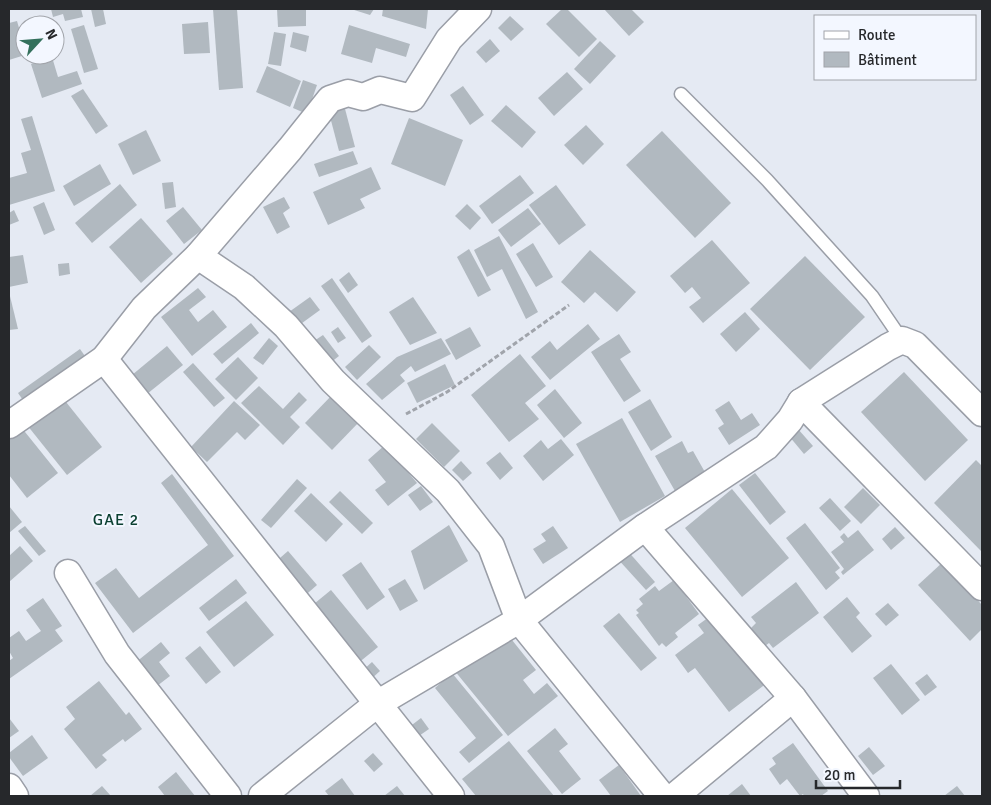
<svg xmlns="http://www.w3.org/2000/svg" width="991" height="805" viewBox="0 0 991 805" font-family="Signika,sans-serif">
<rect width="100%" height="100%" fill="#e5eaf3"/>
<g fill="#b1b9c0">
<path d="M51,9H81L83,17L65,21L63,14L53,17Z"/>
<path d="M91,9H103L106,24L95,27Z"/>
<path d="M213,9H237L243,88L219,90Z"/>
<path d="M277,9H306V26L278,27Z"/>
<path d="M351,9H374L370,15Z"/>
<path d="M383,9H428L426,29L382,16Z"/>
<path d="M562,9H567L597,39L579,57L546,24Z"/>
<path d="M604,9H631L644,22L629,36Z"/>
<path d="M510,16L524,29L511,41L498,28Z"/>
<path d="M17,21L25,49V55L9,60V23Z"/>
<path d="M208,22L210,53L184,54L182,24Z"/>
<path d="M84,25L98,69L84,73L71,29Z"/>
<path d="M349,25L410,44L406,57L376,48L372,63L341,54Z"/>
<path d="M274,32L286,34L281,66L268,64Z"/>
<path d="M293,32L309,36L306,52L290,47Z"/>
<path d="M490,39L500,51L486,63L476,52Z"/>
<path d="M600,41L616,56L590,84L574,69Z"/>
<path d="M52,57L58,77L77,71L82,84L42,98L31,64Z"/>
<path d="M267,66L301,81L290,107L256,92Z"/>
<path d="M567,72L583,89L554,116L538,98Z"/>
<path d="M303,80L317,85L307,114L293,108Z"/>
<path d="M463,86L484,115L470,125L450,95Z"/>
<path d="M83,89L108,126L96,134L71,96Z"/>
<path d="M344,105L355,147L339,151L328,109Z"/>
<path d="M506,105L536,132L522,148L491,121Z"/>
<path d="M32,116L55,191L9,205V178L27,173L21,153L31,150L21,119Z"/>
<path d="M409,118L463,140L445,186L391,164Z"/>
<path d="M586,125L604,144L583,165L564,145Z"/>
<path d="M146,130L161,161L133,175L118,144Z"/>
<path d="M662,131L731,203L695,238L626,165Z"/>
<path d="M353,151L358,164L319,177L314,164Z"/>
<path d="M100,164L111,184L74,206L63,186Z"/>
<path d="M371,167L381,189L360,199L365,208L328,225L313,192Z"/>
<path d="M520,175L534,193L492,224L479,206Z"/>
<path d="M173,182L176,207L165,209L162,183Z"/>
<path d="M120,184L137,205L92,243L75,223Z"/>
<path d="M556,185L586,225L559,245L529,205Z"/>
<path d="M284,197L290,208L283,213L290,227L277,234L263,207Z"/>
<path d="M44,202L55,230L44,235L33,207Z"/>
<path d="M467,204L481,218L470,230L455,216Z"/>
<path d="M183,207L202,230L184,244L166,221Z"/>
<path d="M528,208L541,224L511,247L498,230Z"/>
<path d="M14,210L19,221L9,225V213Z"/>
<path d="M141,218L173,254L141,283L109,247Z"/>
<path d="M499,236L538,312L526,319L502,269L487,277L474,250Z"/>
<path d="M712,240L750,283L703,323L689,307L701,298L692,287L685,293L670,276Z"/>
<path d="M533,243L553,277L536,287L516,254Z"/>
<path d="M469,249L491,290L478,297L457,257Z"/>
<path d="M590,250L636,292L617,312L595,292L584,303L561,282Z"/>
<path d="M23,255L28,283L9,287V257Z"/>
<path d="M805,256L865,317L810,370L750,309Z"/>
<path d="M69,263L70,274L59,276L58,264Z"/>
<path d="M349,272L358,285L348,293L339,280Z"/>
<path d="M332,278L372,336L362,343L321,286Z"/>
<path d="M198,288L206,297L189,310L198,322L213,310L227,327L192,356L161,317Z"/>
<path d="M9,292L18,329L9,330Z"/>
<path d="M310,297L320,310L298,326L289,312Z"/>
<path d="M413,297L437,333L410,345L389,312Z"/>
<path d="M745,312L760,329L736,352L720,334Z"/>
<path d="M251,323L259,333L222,364L213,354Z"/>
<path d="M588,324L600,339L550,380L531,357L550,341L557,350Z"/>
<path d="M338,327L346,338L338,343L331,332Z"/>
<path d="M470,327L481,346L456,360L445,340Z"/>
<path d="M619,334L631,352L620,359L641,391L624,402L591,352Z"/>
<path d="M323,335L339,356L330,363L314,341Z"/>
<path d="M269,338L278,346L263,365L253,358Z"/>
<path d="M441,338L451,354L415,372L411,366L400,375L405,381L382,400L366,384L397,357Z"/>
<path d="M369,345L381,357L357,380L345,367Z"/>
<path d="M167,346L183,365L147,394L132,375Z"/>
<path d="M80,349L87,359L25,403L18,393Z"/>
<path d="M520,354L546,386L525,403L539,419L509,442L471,395Z"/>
<path d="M238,357L258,378L236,400L215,379Z"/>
<path d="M193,363L225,398L214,407L183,372Z"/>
<path d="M445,364L455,385L417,403L407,383Z"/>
<path d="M904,372L968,440L925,481L861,412Z"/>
<path d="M259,386L283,409L299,392L307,400L290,417L300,427L283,445L241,403Z"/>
<path d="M555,389L582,423L564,438L537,405Z"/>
<path d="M334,393L361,420L332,450L305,423Z"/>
<path d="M62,397L102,447L67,475L27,425Z"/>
<path d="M650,399L672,437L651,451L628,412Z"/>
<path d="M234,401L260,425L245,440L237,432L207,462L191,447Z"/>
<path d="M729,401L741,420L752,413L760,425L729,445L718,428L724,424L715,410Z"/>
<path d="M622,418L665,496L620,522L576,444Z"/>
<path d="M17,422L58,473L27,498L9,475V429Z"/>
<path d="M432,423L460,451L444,467L416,439Z"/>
<path d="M798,429L813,446L804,454L789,436Z"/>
<path d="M561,439L574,455L543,481L523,456L541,440L548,449Z"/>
<path d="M682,441L688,453L693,451L706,474L675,491L655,456Z"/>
<path d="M385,445L417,483L388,506L375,490L386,482L368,460Z"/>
<path d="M500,452L513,468L500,480L486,463Z"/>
<path d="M976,460L982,466V552L934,503Z"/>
<path d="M461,461L472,473L463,481L452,470Z"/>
<path d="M755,473L786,512L770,525L739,485Z"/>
<path d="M172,474L234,556L133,633L95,583L116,568L139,598L208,545L161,483Z"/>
<path d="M297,479L307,488L271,528L261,520Z"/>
<path d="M421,486L433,502L420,511L408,495Z"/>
<path d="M863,488L880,505L861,524L844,507Z"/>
<path d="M732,489L789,558L742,597L685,528Z"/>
<path d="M340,491L373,523L362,534L329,502Z"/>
<path d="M311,493L343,524L326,542L294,511Z"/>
<path d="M830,498L851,521L840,531L819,508Z"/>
<path d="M9,506L22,522L9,533Z"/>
<path d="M805,523L840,568L835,572L840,578L826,590L786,538Z"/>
<path d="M449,525L468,561L424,590L411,551Z"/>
<path d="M25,526L46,551L39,556L18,531Z"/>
<path d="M553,526L568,548L543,564L533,549L546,541L541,534Z"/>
<path d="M895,527L905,538L891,550L882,539Z"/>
<path d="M858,530L874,550L843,575L841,572L844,569L831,552L844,542L840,537L844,533L848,538Z"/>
<path d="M20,546L33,561L9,582V556Z"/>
<path d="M626,549L655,582L646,590L616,557Z"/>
<path d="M288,551L317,585L301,599L272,565Z"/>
<path d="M361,562L385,597L367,610L342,575Z"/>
<path d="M943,562L982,605V629L970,641L918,585Z"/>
<path d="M236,579L247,593L209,621L199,608Z"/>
<path d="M405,579L418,601L400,611L388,589Z"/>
<path d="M674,580L699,614L675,633L678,637L666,647L662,643L659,646L636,615L639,613L636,610L643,604L639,599L655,586L659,591Z"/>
<path d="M796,582L819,613L773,648L769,643L765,646L751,628L756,623L751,617Z"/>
<path d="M331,590L378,647L357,664L309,608Z"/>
<path d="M847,597L860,613L856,617L872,636L852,653L823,617Z"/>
<path d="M43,598L62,626L55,630L63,641L9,679V661L13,658L9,651V638L19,631L26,641L41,631L26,610Z"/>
<path d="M246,601L274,635L234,667L206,632Z"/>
<path d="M888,603L899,615L886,626L875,614Z"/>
<path d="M619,613L657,658L641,671L603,626Z"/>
<path d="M709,617L747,657L743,660L751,671L755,668L767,683L729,712L695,668L688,673L675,655L704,633L698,625Z"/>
<path d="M504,630L536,670L523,680L534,694L547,683L558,696L508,736L454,670Z"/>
<path d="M161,642L170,653L159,662L170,676L157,686L130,667Z"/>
<path d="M200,646L221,672L206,684L185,658Z"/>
<path d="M372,662L380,671L370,680L362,671Z"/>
<path d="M891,664L920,700L902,715L873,678Z"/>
<path d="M452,673L503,735L469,763L459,752L476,738L435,688Z"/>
<path d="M927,674L937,687L925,696L915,683Z"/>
<path d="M99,681L126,715L129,712L142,729L125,742L123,739L102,755L107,760L96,769L64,729L75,719L66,707Z"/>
<path d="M9,718L19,731L9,738Z"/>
<path d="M421,718L429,729L416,738L408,728Z"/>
<path d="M555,728L568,744L559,751L581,779L562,794L527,751Z"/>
<path d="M32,735L48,758L23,776L9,757V753Z"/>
<path d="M509,741L554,796H476L462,779Z"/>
<path d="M793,743L828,791L821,796H804L803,794L800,796L787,779L780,785L769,769L776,764L772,758Z"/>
<path d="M869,747L885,766L873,775L858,756Z"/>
<path d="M373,753L383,764L374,772L364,761Z"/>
<path d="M619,765L641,796H611L599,780Z"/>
<path d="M176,772L195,796H165L158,787Z"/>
<path d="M342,778L355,796H329L325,791Z"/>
<path d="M742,784L751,796H727Z"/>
<path d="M102,786L111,796H90Z"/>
<path d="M397,786L405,796H384Z"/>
<path d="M957,786L965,796H944Z"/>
</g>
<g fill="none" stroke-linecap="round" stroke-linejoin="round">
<g stroke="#9a9ea7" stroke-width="15">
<path id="lane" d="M681,94L767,180L872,296L902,340"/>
</g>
<g stroke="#9a9ea7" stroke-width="29">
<g id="street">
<path d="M198,256L244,287L286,326L333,381L448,491L491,546L519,620L662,796"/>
<path d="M104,359L451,796"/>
<path d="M801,402L888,347L902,340L915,345L982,413"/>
<path d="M9,425L104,359L144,308L198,256L290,149L330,99L348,93L363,97L380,90L412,98L449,39L478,9"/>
<path d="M645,527L793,698L866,796"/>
<path d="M68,573L117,654L228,796"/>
<path d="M9,787L15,796"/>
<path d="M262,796L377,704L519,620L645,527L766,447L790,420L801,402L982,587"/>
<path d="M675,796L793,698"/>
</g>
</g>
<path stroke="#a0a4ab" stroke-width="3" stroke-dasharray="5 2.5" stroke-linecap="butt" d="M406,414L447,392L569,305"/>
<use href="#lane" stroke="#fff" stroke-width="12"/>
<use href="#street" stroke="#fff" stroke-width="26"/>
</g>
<g text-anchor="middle" stroke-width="4" stroke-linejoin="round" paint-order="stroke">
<g font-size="16" letter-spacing="1" fill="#0b4031" stroke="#f3f7ff">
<text x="116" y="525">GAE 2</text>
</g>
</g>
<rect width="991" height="805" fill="none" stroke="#26282b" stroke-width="20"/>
<rect x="814" y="15" width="162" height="65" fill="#f3f7ff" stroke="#a1a4aa"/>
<rect x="824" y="31" width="25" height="8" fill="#ffffff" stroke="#a1a4aa"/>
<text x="858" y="40" font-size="15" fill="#26282b">Route</text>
<rect x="824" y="52" width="25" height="15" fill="#b1b9c0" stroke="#a1a4aa"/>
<text x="858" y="65" font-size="15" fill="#26282b">Bâtiment</text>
<g transform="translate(40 40) rotate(64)"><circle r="24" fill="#f3f7ff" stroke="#a1a4aa"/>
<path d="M0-4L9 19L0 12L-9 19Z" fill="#33705c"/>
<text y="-8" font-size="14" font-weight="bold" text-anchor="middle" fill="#26282b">N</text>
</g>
<path d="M816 780v8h84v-8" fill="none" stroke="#26282b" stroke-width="2.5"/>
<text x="824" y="780" font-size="15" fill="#26282b" stroke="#f3f7ff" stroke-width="4" paint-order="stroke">20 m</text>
</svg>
